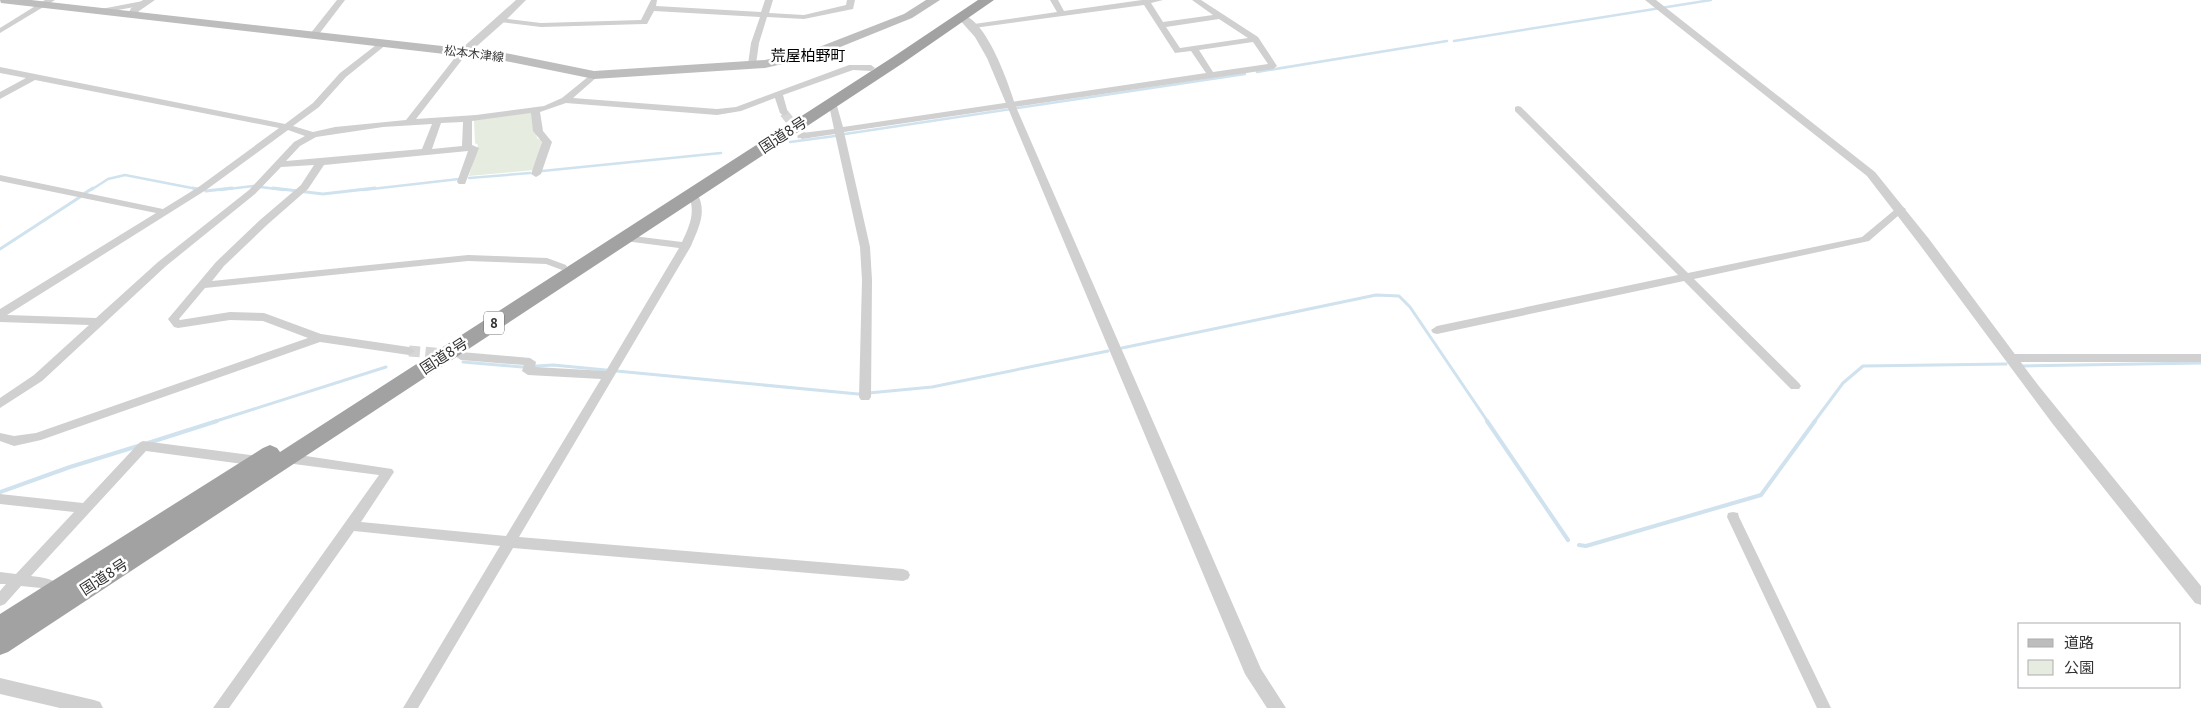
<svg xmlns="http://www.w3.org/2000/svg" width="2201" height="708" viewBox="0 0 2201 708" font-family="'PT Sans','Noto Sans JP',sans-serif">
<rect width="100%" height="100%" fill="#fff"/>
<path fill="#e6ecdf" d="M532,112L537,138L542,141L534,170L469,176L478,145L475,143L474,120Z"/>
<g fill="none" stroke-linecap="round" stroke-linejoin="round">
<g stroke="#cfe2ee" stroke-width="2.5">
<path d="M1454,41L1711,0"/>
<path d="M1257,72L1447,41"/>
<path d="M845,134L1245,74"/>
<path d="M790,142L835,136"/>
<path d="M542,171L721,153"/>
<path d="M469,178L530,173"/>
<path d="M91,190L108,179L125,175L197,189"/>
<path d="M220,190L253,186L284,190"/>
<path d="M363,190L459,179"/>
</g>
<g stroke="#cfe2ee" stroke-width="3">
<path d="M193,188L197,189"/>
<path d="M273,188L323,194L375,188"/>
<path d="M206,191L232,188"/>
<path d="M85,193L93,188"/>
<path d="M0,249L80,197"/>
<path d="M1122,348L1376,295L1399,296L1410,307L1488,422"/>
<path d="M463,362L522,367L553,365L858,394L932,387L1108,351"/>
<path d="M2022,366L2201,363"/>
<path d="M213,422L386,367"/>
<path d="M1814,422L1843,383L1863,366L2006,364"/>
</g>
<g stroke="#cfe2ee" stroke-width="4">
<path d="M1487,421L1568,540"/>
<path d="M148,443L217,421"/>
<path d="M0,492L70,467L138,446"/>
<path d="M1579,545L1586,546L1761,495L1815,421"/>
</g>
<path stroke="#d6d6d6" stroke-width="9" stroke-dasharray="9 4.5" stroke-linecap="butt" d="M784,113L802,136"/>
<path stroke="#d6d6d6" stroke-width="11" stroke-dasharray="11 5.5" stroke-linecap="butt" d="M409,351L447,354"/>
<g fill="#d0d0d0" fill-rule="evenodd">
<path d="M45,0H55L0,33V28Z"/>
<path d="M337,0H345L316,38H310V34Z"/>
<path d="M651,0H657L656,6L761,12L765,0H773L769,13L804,15L846,5L847,0H855L853,9L804,19L767,17L759,43L756,64L752,67L748,64L751,43L760,17L654,11L647,24H644L541,27L501,22L497,20L501,18L541,23L641,20Z"/>
<path d="M1050,0H1058L1064,11L1142,0H1163L1151,3L1163,22L1213,15L1192,0H1201L1258,37L1277,66L1273,69L844,132L870,247L872,280L871,397L869,400H861L859,397L862,280L860,247L835,134L802,139L797,136L802,133L834,129L830,110L825,108V104L837,106L843,127L1206,73L1191,51L1175,53L1144,5L974,28L970,26L974,24L1057,12ZM1219,19L1248,38L1180,48L1166,27ZM1253,42L1268,64L1213,72L1199,50Z"/>
<path d="M143,1H146V5L101,13L97,11L101,9Z"/>
<path d="M380,42H383L387,44L346,77L319,107L293,126L313,132L335,127L406,120L461,50L464,49L468,52L416,119L476,115L544,106L562,98L594,72L597,73V77L573,98L717,109L736,107L849,65H871L875,68L871,71L853,70L783,95L788,113L784,116L780,113L775,98L741,111L717,115L566,103L540,112L543,131L552,142L541,174L536,177L531,174L542,142L533,131L531,113L472,121V145L479,148L465,184H459L457,182L468,151L324,165L308,189L268,224L224,266L212,281L468,255L547,258L566,265L567,267L562,270L546,264L468,261L205,288L179,319L180,320L230,312L264,313L321,334L409,347L415,351L409,355L320,342L41,440L14,446L0,441V433L14,436L36,433L308,338L263,321L230,320L178,328L174,327L168,319L216,262L260,220L301,185L314,165L281,167L255,194L166,266L42,381L0,408V398L34,375L89,325L0,322V309L156,213L0,181V175L163,209L200,186L279,128L35,80L0,99V92L26,78L0,73V67L285,124L313,103L340,73ZM463,122L462,146L432,149L441,123ZM432,124L422,149L286,161L300,146L316,137L383,127ZM288,130L305,136L294,142L249,190L158,262L96,318L7,315L206,190Z"/>
<path d="M1518,106L1521,107L1688,273L1862,237L1898,207L1901,206L1906,209L1869,241L1694,279L1799,383L1801,386L1799,389H1791L1684,281L1437,334L1433,333L1431,330L1437,326L1678,275L1515,111V107Z"/>
<path d="M693,190L696,191C708,211 699,227 691,246L519,537L903,569L908,571L910,575L908,579L903,581L513,548L418,708H403L500,546L354,531L229,708H213L379,475L286,463L282,461L280,458L282,455L286,453L392,469L394,472L392,475L361,522L506,536L601,379L528,375L522,371L524,365L461,360L455,356L461,352L530,358L536,362L535,367L606,371L679,248L625,241L620,238L625,235L682,242C690,225 696,212 688,193Z"/>
<path d="M2011,354H2201V362H2011L2005,358Z"/>
<path d="M143,441L258,456L262,458L264,461L262,464L258,466L146,451L31,576C41,577 58,579 64,590L62,594L57,596L41,588L21,586L5,604L0,606V591L6,584H0V572L16,574L74,512L0,504V494L83,503L139,443Z"/>
<path d="M1733,512L1738,513L1739,517L1831,708H1817L1727,517L1728,513Z"/>
</g>
<g fill="#d0d0d0" fill-rule="evenodd">
<path d="M143,0H155L139,11L136,17H130L128,15L131,8Z"/>
<path d="M516,0H526L504,22L468,54H460V50Z"/>
<path d="M1645,0H1656L1875,172L1929,239L2038,385L2201,586V605L2195,603L2052,423L1920,245L1867,176Z"/>
<path d="M963,15C988,22 1009,85 1016,107L1261,669L1286,708H1267L1245,674L987,58L975,37L958,18Z"/>
<path d="M0,678L94,700L100,702L103,708H60L0,694Z"/>
</g>
<path fill="#bdbdbd" fill-rule="evenodd" d="M0,0H31L505,53L594,71L765,60L814,49L904,14L926,0H940L912,18L818,56L765,68L594,79L505,61L1,3Z"/>
<path fill="#a2a2a2" fill-rule="evenodd" d="M978,0H994L903,63L8,652L0,655V614L263,448L270,445L277,448L280,452L893,57Z"/>
</g>
<g text-anchor="middle" stroke-width="5" stroke-linejoin="round" paint-order="stroke">
<g font-size="12" fill="#333" stroke="#fff">
<text transform="translate(474 54) rotate(7)" y="4">松本木津線</text>
</g>
<rect fill="#fff" stroke="#707070" stroke-width="1" x="484" y="311.5" width="20" height="23" rx="4"/>
<g font-size="14" font-weight="bold" fill="#333">
<text x="494" y="328">8</text>
</g>
<g font-size="15" fill="#000" stroke="#fff">
<text x="808" y="61">荒屋柏野町</text>
</g>
<g font-size="15" fill="#333" stroke="#fff">
<text transform="translate(783 135) rotate(-33)" y="5">国道8号</text>
<text transform="translate(444 356) rotate(-33)" y="5">国道8号</text>
<text transform="translate(104 577) rotate(-33)" y="5">国道8号</text>
</g>
</g>
<rect x="2018" y="623" width="162" height="65" fill="#ffffff" stroke="#adadad"/>
<rect x="2028" y="639" width="25" height="8" fill="#bdbdbd" stroke="#adadad"/>
<text x="2064" y="648" font-size="15" fill="#333333">道路</text>
<rect x="2028" y="660" width="25" height="15" fill="#e6ecdf" stroke="#adadad"/>
<text x="2064" y="673" font-size="15" fill="#333333">公園</text>
</svg>
